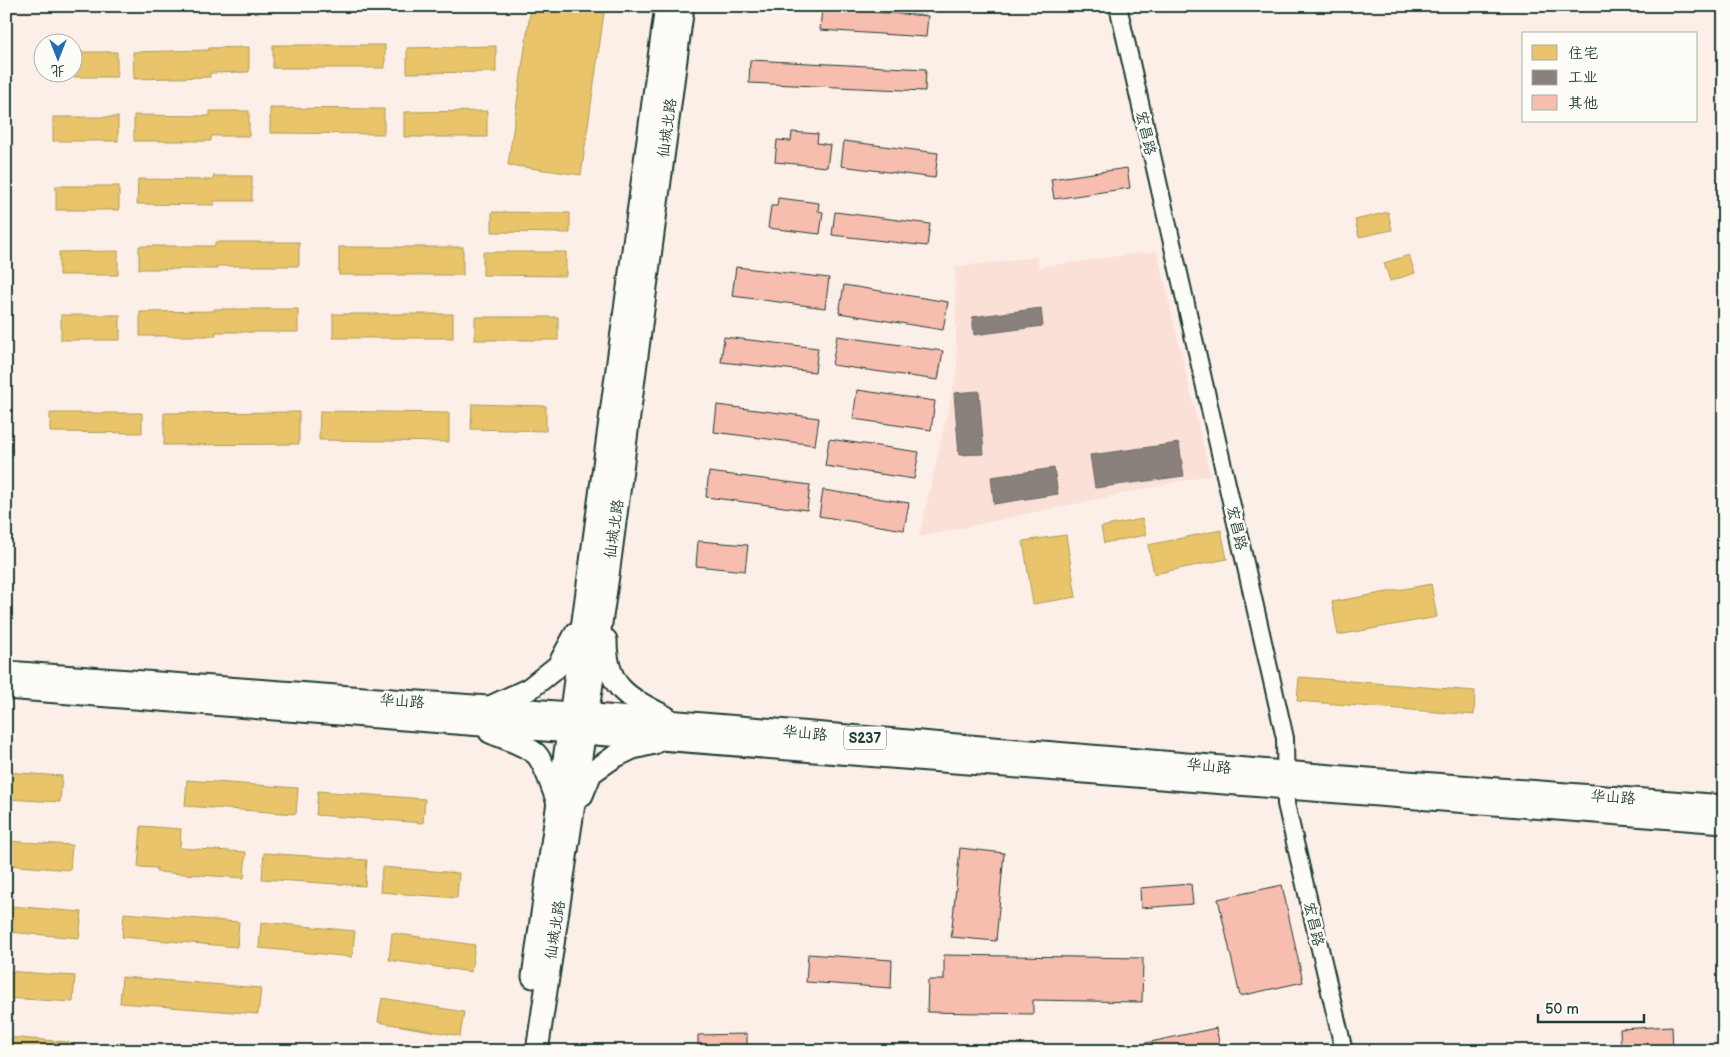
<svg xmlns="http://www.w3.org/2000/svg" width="1730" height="1057" viewBox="0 0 1730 1057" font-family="'Balsamiq Sans','LXGW WenKai TC',sans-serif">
<rect width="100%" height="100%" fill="#fcefe8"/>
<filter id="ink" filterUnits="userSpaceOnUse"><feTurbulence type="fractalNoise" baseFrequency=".02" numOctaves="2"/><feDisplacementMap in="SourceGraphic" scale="10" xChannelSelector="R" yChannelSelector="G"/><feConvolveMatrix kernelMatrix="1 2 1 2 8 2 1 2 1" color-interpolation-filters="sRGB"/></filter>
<g filter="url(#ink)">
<path fill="#fae0d7" d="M1157,251L1210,475L919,537L957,371L955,267L1037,257L1039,267Z"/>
<g fill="#e9c46a" stroke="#ac9c5a">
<path d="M95,6H211V9L95,10Z"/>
<rect x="412" y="6" width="93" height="2"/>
<path d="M531,6H605L581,175L508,165Z"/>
<rect x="273" y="45" width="112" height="23"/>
<path d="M496,46V72L407,73V48Z"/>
<path d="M249,47V72L210,73V77L134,79L133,52L209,50V48Z"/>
<path d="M72,52H117V77H57V72H72Z"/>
<path d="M270,108L384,109V134L270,133Z"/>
<path d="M210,111H249V136H211V141H134V115L210,116Z"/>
<path d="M487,111V137H404V112Z"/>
<rect x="53" y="117" width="65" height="24"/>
<path d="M213,176H252V201H214V205L137,204L138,179L213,180Z"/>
<rect x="56" y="186" width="63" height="24"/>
<path d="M492,212L570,213V233L492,232Z"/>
<path d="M1388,212L1392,230L1359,237L1355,220Z"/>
<path d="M215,242H299V266H217V269H139V246H215Z"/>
<rect x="339" y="247" width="124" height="28"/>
<path d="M118,251V275H59V252Z"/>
<path d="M483,252H566V276L483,275Z"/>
<path d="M1409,255L1415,273L1390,281L1384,263Z"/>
<path d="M214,309H298V332H216V336H140V312L214,311Z"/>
<rect x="333" y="314" width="120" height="24"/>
<rect x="61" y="315" width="59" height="25"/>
<rect x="475" y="317" width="83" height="23"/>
<path d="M472,404L546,406V431L471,429Z"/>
<path d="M320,411L449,413V442L319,440Z"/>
<path d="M299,412V444L164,445V413Z"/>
<path d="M50,413H142V433L50,432Z"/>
<path d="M1142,519L1146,535L1104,543L1101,527Z"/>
<path d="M1221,530L1227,559L1154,574L1148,545Z"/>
<path d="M1066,535L1076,597L1033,604L1023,541Z"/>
<path d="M1431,584L1437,617L1338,635L1332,602Z"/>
<path d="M1299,677L1475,691L1474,715L1297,701Z"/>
<path d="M6,772L62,776L60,802L6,799Z"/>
<path d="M187,780L298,788L296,814L185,806Z"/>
<path d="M318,791L425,799L423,823L316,815Z"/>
<path d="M141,826L181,829L180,848L246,852L244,878L156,872L157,868L138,867Z"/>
<path d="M6,841L72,845L70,870L6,865Z"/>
<path d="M264,853L367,860L365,886L262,879Z"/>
<path d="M382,867L459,873L457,898L380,892Z"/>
<path d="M11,906L82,912L79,938L8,932Z"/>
<path d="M124,913L239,922L237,947L122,937Z"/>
<path d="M261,922L355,931L352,957L259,948Z"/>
<path d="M392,933L475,945L471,972L389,960Z"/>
<path d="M6,971L75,976L73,1002L6,998Z"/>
<path d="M122,977L261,988L258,1014L120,1003Z"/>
<path d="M382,998L464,1012L460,1036L378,1022Z"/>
<path d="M6,1037L69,1042L68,1051H6Z"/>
<path d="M117,1043L206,1050V1051H116Z"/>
<path d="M274,1045L324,1049V1051H274Z"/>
</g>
<g fill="#8a817c" stroke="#6a6d66">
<path d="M1041,308L1043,326L974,335L972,317Z"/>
<path d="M979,391L984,454L959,455L954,393Z"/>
<path d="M1179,443L1184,476L1095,488L1090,455Z"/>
<path d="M1054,468L1058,494L994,504L991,477Z"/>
</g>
<g fill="#f7bdae" stroke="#1f3d34">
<path d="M822,8L928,16L926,37L820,30Z"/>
<path d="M750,60L926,69L925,91L749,83Z"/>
<path d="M792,132L818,134L817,143L830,145L827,167L775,162L777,140L791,141Z"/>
<path d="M844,141L938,153L935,178L841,166Z"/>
<path d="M1127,168L1130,188L1054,199L1051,179Z"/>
<path d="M778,198L819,203L818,211L823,212L820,234L768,228L771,206H777Z"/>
<path d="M835,212L930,224L927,246L832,235Z"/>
<path d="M736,267L829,278L825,308L732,296Z"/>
<path d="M844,285L948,302L943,330L839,313Z"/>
<path d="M837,336L943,351L938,380L832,365Z"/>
<path d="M724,337L818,348L815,372L721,362Z"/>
<path d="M857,390L935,401L931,430L853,419Z"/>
<path d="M717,405L819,418L815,445L714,432Z"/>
<path d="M829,439L919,452L914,479L825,466Z"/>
<path d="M709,472L810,485L807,510L706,497Z"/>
<path d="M823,490L909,503L904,530L819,516Z"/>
<path d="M698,541L748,545L745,571L696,566Z"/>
<path d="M960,848L1004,853L996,941L951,937Z"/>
<path d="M1191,884L1193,904L1141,908L1140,888Z"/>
<path d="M1282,885L1303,982L1240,996L1218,899Z"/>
<path d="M808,954L892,960L891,988L806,982Z"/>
<path d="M944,955L1143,958L1142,1002L1033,1000V1014L927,1012L928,980H944Z"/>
<path d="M1672,1026L1673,1051H1621L1620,1029Z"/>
<path d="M1216,1028L1221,1051H1143L1141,1044Z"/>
<path d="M747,1034V1051H698V1035Z"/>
</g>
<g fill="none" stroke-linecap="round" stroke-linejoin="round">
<g stroke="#1f3d34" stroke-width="20">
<path id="minor" d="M1118,6L1285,738L1286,804L1344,1051"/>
</g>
<g stroke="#1f3d34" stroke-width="25">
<g id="major">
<path d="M606,640C606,688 627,697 666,717"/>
<path d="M6,672L570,713L1368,779L1724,806"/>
<path d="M6,688L1724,822"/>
<path d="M490,707L529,689L558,666L576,633"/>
<path d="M490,732C504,738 524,744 536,754C544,762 553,789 557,800"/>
<path d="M582,795L591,773L614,757L633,748L654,743"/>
<path d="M533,977L568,732L666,6"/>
<path d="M537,1051L607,583L683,6"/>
</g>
</g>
<use href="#minor" stroke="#fdfcf7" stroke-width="16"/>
<use href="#major" stroke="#fdfcf7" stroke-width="21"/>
</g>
</g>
<g text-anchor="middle" stroke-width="5" stroke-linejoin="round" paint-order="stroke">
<rect fill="#fdfcf7" stroke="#62766e" stroke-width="1" x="844" y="726.5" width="42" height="23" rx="4"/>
<g font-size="14" font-weight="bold" fill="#1f3d34">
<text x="865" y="743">S237</text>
</g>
<g font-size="15" fill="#1f3d34" stroke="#fdfcf7">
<text transform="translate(667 128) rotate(-82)" y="5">仙城北路</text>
<text transform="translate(1146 133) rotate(77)" y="5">宏昌路</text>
<text transform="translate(1237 528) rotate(77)" y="5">宏昌路</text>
<text transform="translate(614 529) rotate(-82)" y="5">仙城北路</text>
<text transform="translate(402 701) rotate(4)" y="5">华山路</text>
<text transform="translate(805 733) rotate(5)" y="5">华山路</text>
<text transform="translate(1209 766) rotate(5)" y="5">华山路</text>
<text transform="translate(1613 797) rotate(4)" y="5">华山路</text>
<text transform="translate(1314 924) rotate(77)" y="5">宏昌路</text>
<text transform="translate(555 930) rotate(-81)" y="5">仙城北路</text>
</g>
</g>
<rect width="1730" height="1057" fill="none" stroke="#fdfcf7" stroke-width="25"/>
<rect x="12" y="12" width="1705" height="1032" fill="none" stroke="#1f3d34" stroke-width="2" filter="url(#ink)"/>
<rect x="1522" y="32" width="175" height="90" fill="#fdfcf7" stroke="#a4b0a9"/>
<rect x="1532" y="45" width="25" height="15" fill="#e9c46a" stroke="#a4b0a9"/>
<text x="1568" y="58" font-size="15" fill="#1f3d34">住宅</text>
<rect x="1532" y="70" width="25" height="15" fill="#8a817c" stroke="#a4b0a9"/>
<text x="1568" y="82" font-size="15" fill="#1f3d34">工业</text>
<rect x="1532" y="95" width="25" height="15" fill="#f7bdae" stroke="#a4b0a9"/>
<text x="1568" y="108" font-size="15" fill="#1f3d34">其他</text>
<g transform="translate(58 58) rotate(180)"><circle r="24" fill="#fdfcf7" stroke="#a4b0a9"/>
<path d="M0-4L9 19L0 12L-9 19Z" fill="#1f6fb2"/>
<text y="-8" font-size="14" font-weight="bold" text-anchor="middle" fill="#1f3d34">北</text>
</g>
<path d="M1538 1014v8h106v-8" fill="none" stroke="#1f3d34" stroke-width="2.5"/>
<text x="1545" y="1014" font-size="15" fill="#1f3d34" stroke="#fdfcf7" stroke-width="4" paint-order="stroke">50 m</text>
</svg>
